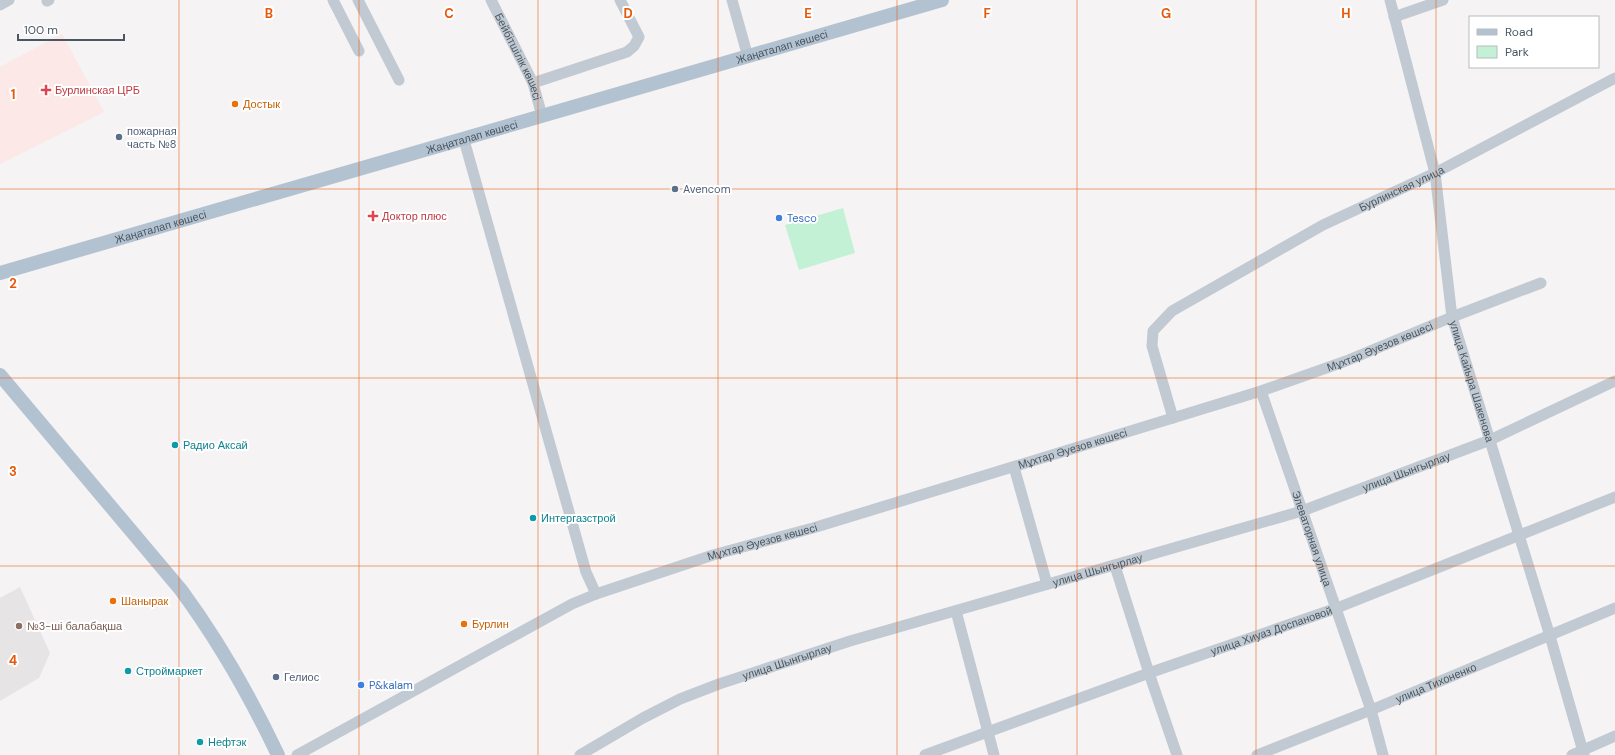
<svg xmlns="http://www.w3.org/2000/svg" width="1615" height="755" viewBox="0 0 1615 755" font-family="'DM Sans',sans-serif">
<rect width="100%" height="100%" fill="#f5f3f3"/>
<path fill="#e6e4e5" d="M20,587L50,653L39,678L0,701V598Z"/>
<path fill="#fce8e6" d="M62,34L104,112L0,164V67Z"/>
<path fill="#c3f1d5" d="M843,208L855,253L799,270L785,225Z"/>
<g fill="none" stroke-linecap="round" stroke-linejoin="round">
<g stroke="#c1cad2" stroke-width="11">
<path d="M333,0L359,51"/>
<path d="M358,0L399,80"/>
<path id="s1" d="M491,0L533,83L542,116"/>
<path d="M732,0L748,57"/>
<path id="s2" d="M1390,0L1435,173L1452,317L1550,636L1584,755"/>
<path d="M47,1L49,0"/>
<path d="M0,5L9,0"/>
<path d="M1394,17L1443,0"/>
<path d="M533,83L627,52L634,46L639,37L620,0"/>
<path d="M464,140L586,572L596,594"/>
<path id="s3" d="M1261,391L1371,710L1383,755"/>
<path id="s4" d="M1173,418L1152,346L1153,331L1172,311L1323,225L1435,173L1615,78"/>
<path d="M1014,467L1047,584"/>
<path d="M1115,566L1149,673L1177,755"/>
<path d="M956,611L994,755"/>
<path id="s5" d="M297,755L572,604L596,594L713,555L813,528L1261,391L1346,361L1452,317L1541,283"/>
<path id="s6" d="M580,755L643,718L680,699L719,684L850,641L1302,511L1490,440L1615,381"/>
<path id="s7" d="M925,755L1149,673L1337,608L1615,497"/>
<path id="s8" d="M1257,755L1371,710L1615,608"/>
<path d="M1572,755L1615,736"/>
</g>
<g stroke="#b3c2d1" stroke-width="14">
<path id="s9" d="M0,273C314,183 628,92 942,0"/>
<path d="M0,375L181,590C220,643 250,696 278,755"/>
</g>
</g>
<path fill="none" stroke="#e8590c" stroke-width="1" stroke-opacity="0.55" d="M179,0V755M359,0V755M538,0V755M718,0V755M897,0V755M1077,0V755M1256,0V755M1436,0V755M0,189H1615M0,378H1615M0,566H1615"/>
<g fill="#e0444e" stroke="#fff" stroke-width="1.5">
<path d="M44 84h4v4h4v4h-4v4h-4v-4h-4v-4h4z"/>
<path d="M371 210h4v4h4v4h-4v4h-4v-4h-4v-4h4z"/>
</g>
<g fill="#e8710a" stroke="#fff" stroke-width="1.5">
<circle cx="235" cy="104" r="4"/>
<circle cx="113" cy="601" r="4"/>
<circle cx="464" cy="624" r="4"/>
</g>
<g fill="#5c6f8a" stroke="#fff" stroke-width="1.5">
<circle cx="119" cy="137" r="4"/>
<circle cx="675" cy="189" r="4"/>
<circle cx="276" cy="677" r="4"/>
</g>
<g fill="#3f7fe0" stroke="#fff" stroke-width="1.5">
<circle cx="779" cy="218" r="4"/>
<circle cx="361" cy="685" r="4"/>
</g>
<g fill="#0f9aa8" stroke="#fff" stroke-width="1.5">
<circle cx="175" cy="445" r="4"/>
<circle cx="533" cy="518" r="4"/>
<circle cx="128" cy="671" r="4"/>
<circle cx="200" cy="742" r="4"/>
</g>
<circle fill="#8d6e63" stroke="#fff" stroke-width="1.5" cx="19" cy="626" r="4"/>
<g text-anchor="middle" stroke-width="4" stroke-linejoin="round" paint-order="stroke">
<g font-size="11" fill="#4a5661" stroke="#fff">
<text dy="4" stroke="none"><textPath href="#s9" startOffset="814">Жаңаталап көшесі</textPath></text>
<text dy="4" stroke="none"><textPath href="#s1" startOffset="63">Бейбітшілік көшесі</textPath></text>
<text dy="4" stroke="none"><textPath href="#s9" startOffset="491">Жаңаталап көшесі</textPath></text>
<text dy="4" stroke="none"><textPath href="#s4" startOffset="378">Бурлинская улица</textPath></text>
<text dy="4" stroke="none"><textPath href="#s9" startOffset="167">Жаңаталап көшесі</textPath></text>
<text dy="4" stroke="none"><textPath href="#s5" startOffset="1162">Мұхтар Әуезов көшесі</textPath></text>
<text dy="4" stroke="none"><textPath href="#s2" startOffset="391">улица Кайыра Шакенова</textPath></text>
<text dy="4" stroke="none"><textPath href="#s5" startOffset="838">Мұхтар Әуезов көшесі</textPath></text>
<text dy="4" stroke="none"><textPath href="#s6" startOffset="876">улица Шынгырлау</textPath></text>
<text dy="4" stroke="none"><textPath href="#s3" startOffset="156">Элеваторная улица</textPath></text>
<text dy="4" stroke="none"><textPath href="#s5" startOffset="514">Мұхтар Әуезов көшесі</textPath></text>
<text dy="4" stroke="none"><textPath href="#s6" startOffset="552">улица Шынгырлау</textPath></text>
<text dy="4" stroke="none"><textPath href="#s7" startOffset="368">улица Хиуаз Доспановой</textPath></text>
<text dy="4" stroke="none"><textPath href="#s6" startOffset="228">улица Шынгырлау</textPath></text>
<text dy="4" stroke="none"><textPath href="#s8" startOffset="193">улица Тихоненко</textPath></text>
</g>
<g font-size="11" fill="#be3a42" stroke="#fff" text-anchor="start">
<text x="55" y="94">Бурлинская ЦРБ</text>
<text x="382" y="220">Доктор плюс</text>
</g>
<g font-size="11" fill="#c56008" stroke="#fff" text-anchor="start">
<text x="243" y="108">Достык</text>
<text x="121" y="605">Шанырак</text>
<text x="472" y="628">Бурлин</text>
</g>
<g font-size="11" fill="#4e5e75" stroke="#fff" text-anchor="start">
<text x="127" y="135">пожарная<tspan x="127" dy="13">часть №8</tspan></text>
<text x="683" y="193">Avencom</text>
<text x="284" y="681">Гелиос</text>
</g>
<g font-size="11" fill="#366cbe" stroke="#fff" text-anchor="start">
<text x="787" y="222">Tesco</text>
<text x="369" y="689">P&amp;kalam</text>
</g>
<g font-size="11" fill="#0d838f" stroke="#fff" text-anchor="start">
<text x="183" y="449">Радио Аксай</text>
<text x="541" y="522">Интергазстрой</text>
<text x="136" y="675">Строймаркет</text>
<text x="208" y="746">Нефтэк</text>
</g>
<g font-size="11" fill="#785e54" stroke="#fff" text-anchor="start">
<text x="27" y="630">№3-ші балабақша</text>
</g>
</g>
<g font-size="13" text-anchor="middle" font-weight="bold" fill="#e8590c" stroke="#fff" stroke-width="4" stroke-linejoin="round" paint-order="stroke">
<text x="269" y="18">B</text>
<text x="449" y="18">C</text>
<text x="628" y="18">D</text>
<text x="808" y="18">E</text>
<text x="987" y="18">F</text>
<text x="1166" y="18">G</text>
<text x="1346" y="18">H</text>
<text x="13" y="99">1</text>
<text x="13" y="288">2</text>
<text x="13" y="476">3</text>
<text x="13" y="665">4</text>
</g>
<rect x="1469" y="16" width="130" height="52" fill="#ffffff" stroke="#b7bbc0"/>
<rect x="1477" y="29" width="20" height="6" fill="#b3c2d1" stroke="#b7bbc0"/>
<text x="1505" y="36" font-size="12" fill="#4a5661">Road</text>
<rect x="1477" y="46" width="20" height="12" fill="#c3f1d5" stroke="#b7bbc0"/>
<text x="1505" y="56" font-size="12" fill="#4a5661">Park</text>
<path d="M18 34v6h106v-6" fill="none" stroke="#4a5661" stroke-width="2"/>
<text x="24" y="34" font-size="12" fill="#4a5661" stroke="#ffffff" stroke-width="3" paint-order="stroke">100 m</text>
</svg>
